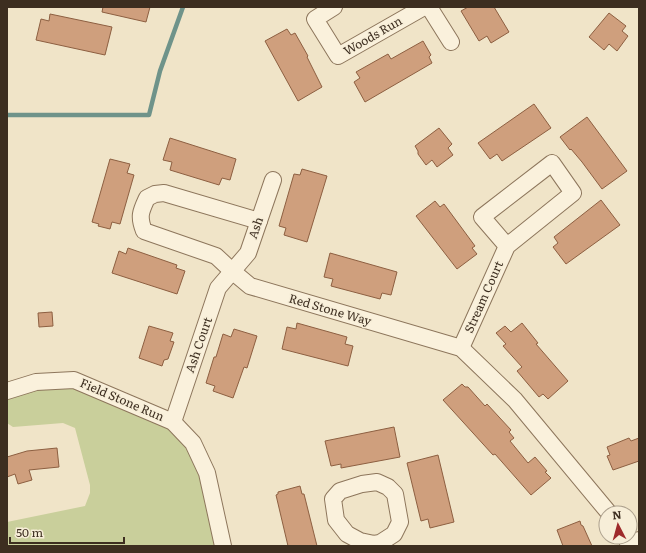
<svg xmlns="http://www.w3.org/2000/svg" width="646" height="553" viewBox="0 0 646 553" font-family="Literata,serif">
<rect width="100%" height="100%" fill="#f0e4c8"/>
<path fill="#c9cf9b" d="M74,380L173,422L193,443L223,546H7V522L85,506L90,493V485L75,428L63,423L13,427L7,423V391Z"/>
<g fill="none" stroke-linecap="round" stroke-linejoin="round">
<path stroke="#6f938a" stroke-width="4.5" d="M7,115H149L160,71L183,7"/>
</g>
<g fill="#cf9f7d" stroke="#8d5f41">
<path d="M103,7H150L146,22L102,12Z"/>
<path d="M468,7H494L509,32L491,43L487,36L479,41L461,11Z"/>
<path d="M609,13L626,26L622,31L628,36L617,51L609,44L604,50L589,37Z"/>
<path d="M50,14L112,27L105,55L36,40L41,19L49,21Z"/>
<path d="M287,29L291,35L295,33L308,56L307,57L322,87L298,101L265,41Z"/>
<path d="M423,41L431,55L429,57L432,63L365,102L354,82L360,78L356,72L388,54L391,59Z"/>
<path d="M534,104L551,128L502,161L497,154L490,159L478,143Z"/>
<path d="M587,117L627,171L602,189L582,162L571,149L570,150L560,137Z"/>
<path d="M439,128L452,144L448,148L453,155L437,167L432,160L426,165L418,154V151L415,146Z"/>
<path d="M170,138L236,159L230,180L222,178L219,185L170,170L172,162L163,160Z"/>
<path d="M110,159L130,164L127,173L134,175L120,224L112,222L110,229L98,226L99,224L92,222Z"/>
<path d="M302,169L327,176L307,242L284,235L286,228L279,226L294,174L300,175Z"/>
<path d="M601,200L620,225L566,264L553,247L558,243L554,237Z"/>
<path d="M435,201L440,207L444,204L475,246L472,248L477,254L457,269L416,216Z"/>
<path d="M128,248L177,265L176,268L185,271L177,294L112,273L119,251L126,254Z"/>
<path d="M330,253L397,272L391,295L382,293L380,299L331,286L333,279L324,277Z"/>
<path d="M52,312L53,326L39,327L38,313Z"/>
<path d="M297,323L347,337L345,344L353,346L348,366L282,349L287,327L296,329Z"/>
<path d="M522,323L538,343L536,344L568,381L548,399L543,394L539,397L517,371L522,367L503,346L506,344L496,333L505,326L511,332Z"/>
<path d="M149,326L173,333L170,341L174,342L168,359L164,360L162,366L139,358Z"/>
<path d="M234,329L257,336L247,368L244,367L233,398L213,391L215,386L206,383L214,357H216L223,334L231,337Z"/>
<path d="M462,384L465,387H468L485,406L487,404L511,430L509,432L514,438L510,441L528,463L535,457L547,471L545,472L551,478L531,495L495,454L493,455L443,400Z"/>
<path d="M394,427L400,457L341,468V464L331,466L325,441Z"/>
<path d="M629,438L631,441L639,438V461L613,470L607,456L610,455L607,447Z"/>
<path d="M57,448L59,467L29,470L32,480L18,484L15,474L7,477V457L27,451Z"/>
<path d="M438,455L454,522L430,528L428,519L421,521L407,463Z"/>
<path d="M300,486L302,494H304L317,546H288L276,495L278,494V492Z"/>
<path d="M580,521L581,525L583,526L592,546H563L557,530Z"/>
</g>
<g fill="none" stroke-linecap="round" stroke-linejoin="round">
<g stroke="#8d765c" stroke-width="18">
<g id="street">
<path d="M334,7L315,19L338,56L424,7"/>
<path d="M429,7L451,42"/>
<path d="M259,221L164,193L155,194L147,198C141,211 138,216 144,231L216,256L232,271L250,286L461,348L515,400L609,513"/>
<path d="M461,348L507,246L573,193L552,163L482,217L507,246"/>
<path d="M7,391L36,382L74,380L173,422L193,443L207,473L223,546"/>
<path d="M173,422L218,288L248,253L273,180"/>
<path d="M377,482L388,487L395,494L400,522L394,534L380,543L374,544L360,541L347,534L336,520L333,499L340,491L362,484Z"/>
<path d="M628,544L639,540"/>
</g>
</g>
<use href="#street" stroke="#faf1dc" stroke-width="16"/>
</g>
<g text-anchor="middle" stroke-width="3" stroke-linejoin="round" paint-order="stroke">
<g font-size="12" fill="#3d2e20" stroke="#f7eed8">
<text transform="translate(373 36) rotate(-30)" y="4">Woods Run</text>
<text transform="translate(256 228) rotate(-71)" y="4">Ash</text>
<text transform="translate(484 297) rotate(-66)" y="4">Stream Court</text>
<text transform="translate(330 310) rotate(16)" y="4">Red Stone Way</text>
<text transform="translate(199 345) rotate(-71)" y="4">Ash Court</text>
<text transform="translate(122 400) rotate(23)" y="4">Field Stone Run</text>
</g>
</g>
<rect width="646" height="553" fill="none" stroke="#3d2e20" stroke-width="16"/>
<g transform="translate(618 525) rotate(354)"><circle r="19" fill="#f7eed8" stroke="#ada18e"/>
<path d="M0-3L7 15L0 10L-7 15Z" fill="#9e2a2b"/>
<text y="-6" font-size="11" font-weight="bold" text-anchor="middle" fill="#3d2e20">N</text>
</g>
<path d="M10 537v6h114v-6" fill="none" stroke="#3d2e20" stroke-width="2"/>
<text x="16" y="537" font-size="12" fill="#3d2e20" stroke="#f7eed8" stroke-width="3" paint-order="stroke">50 m</text>
</svg>
